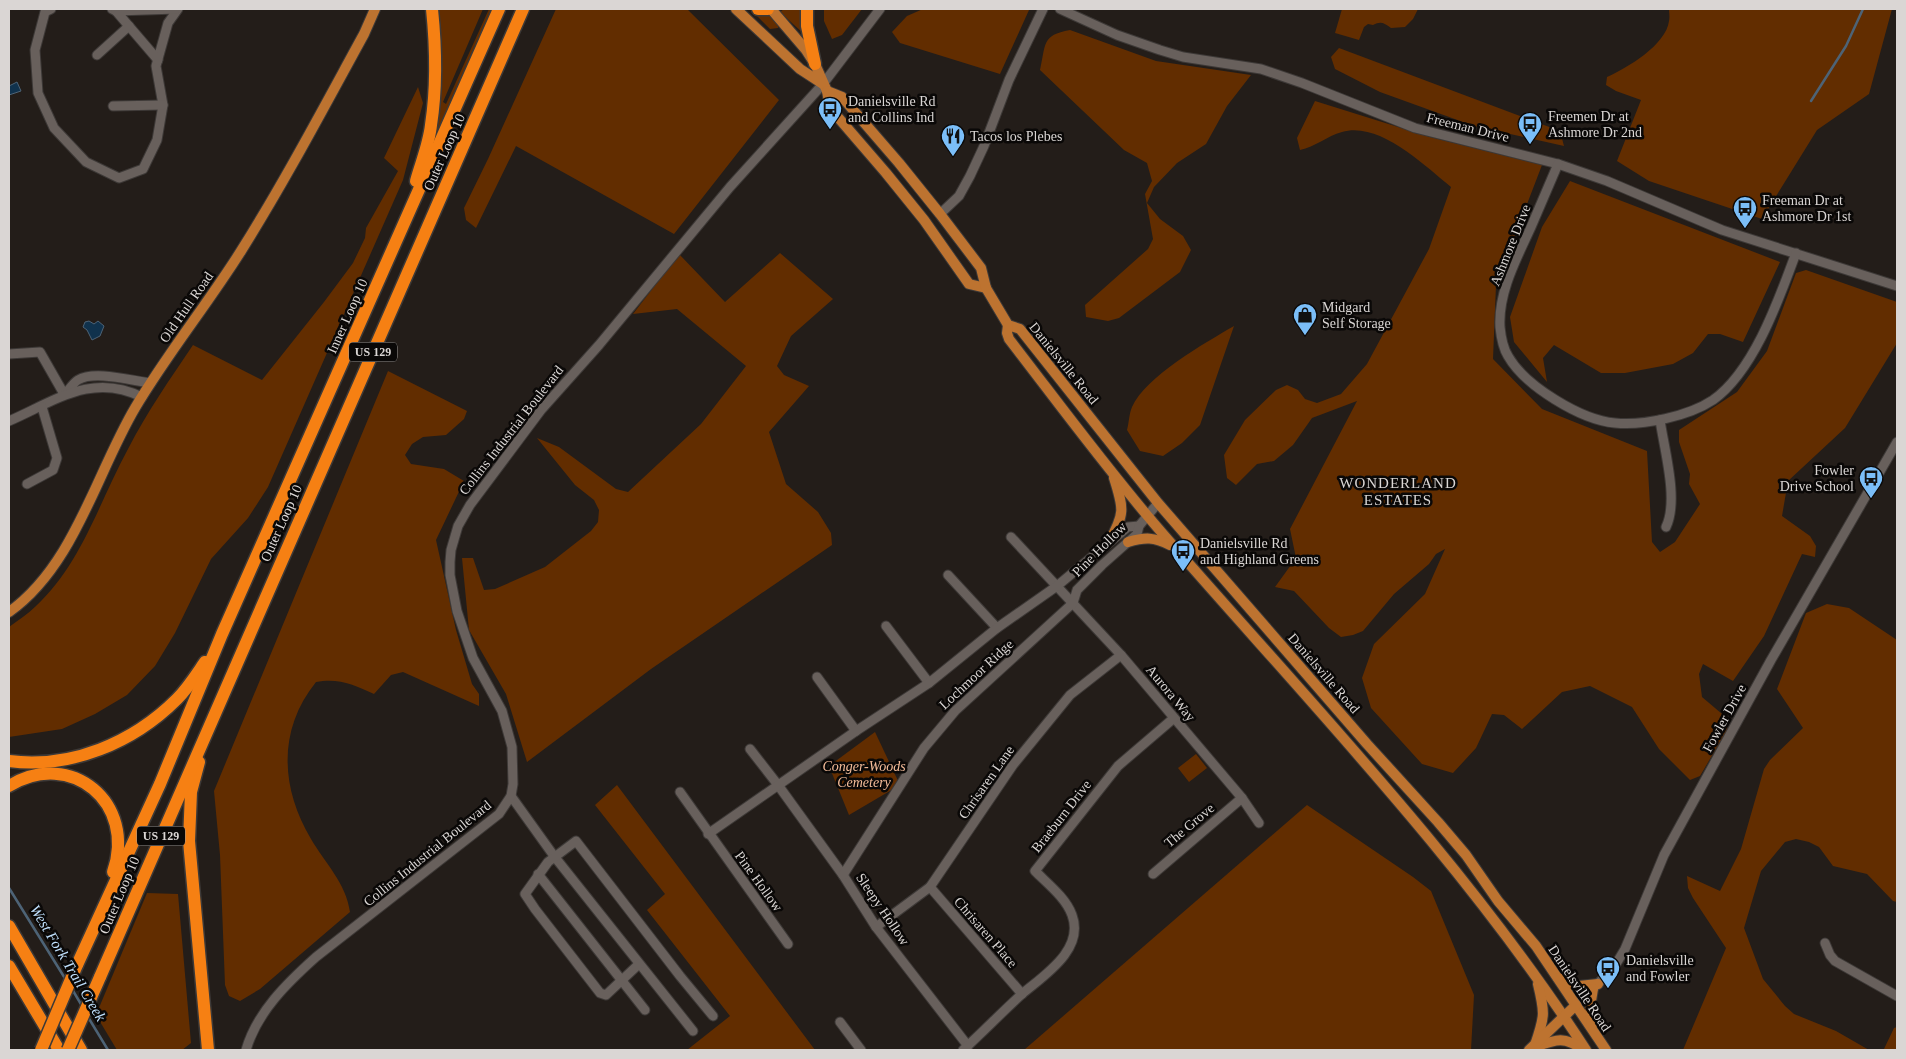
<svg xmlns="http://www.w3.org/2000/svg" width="1906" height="1059" viewBox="0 0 1906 1059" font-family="'Times New Roman',serif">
<rect width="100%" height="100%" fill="#231d19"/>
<g fill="#622d00">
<path d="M435,9H483L443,102L446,104L489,9H493L437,135L433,134Z"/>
<path d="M556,9H687L779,100L674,234L516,146L476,228L466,220L464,208L488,159Z"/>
<path d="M784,9H804V34L780,12Z"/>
<path d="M824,9H862L842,35L832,39L824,21Z"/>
<path d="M923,9H1024L1029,10L1000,74L900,43L892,32L907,16Z"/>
<path d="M1342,9H1418L1413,19L1405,27L1391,28C1384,23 1381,21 1373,25L1368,24L1364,27L1359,40L1335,33Z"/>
<path d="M1669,9H1892L1869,94L1817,130L1762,219L1649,181L1617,161L1641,100L1616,91L1606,85L1607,77C1627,68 1666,45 1669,21C1670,17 1669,12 1669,9Z"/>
<path d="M767,12L779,26L778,28L770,29L755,14Z"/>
<path d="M1070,30L1156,61L1251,75L1227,106L1206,144L1177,163L1154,187L1147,203L1160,219L1183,236L1191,250L1180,272L1119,318L1108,321L1086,317L1085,305L1148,249L1153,239L1145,194L1152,181L1147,163L1124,150L1040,70C1046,45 1041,35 1070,30Z"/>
<path d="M1339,48L1560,131L1564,146L1474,126L1380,92L1335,69L1331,57Z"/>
<path d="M418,87L423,103L403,180L268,487L248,518L211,559L175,633L155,666L127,695L95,714L62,729L9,737V627C18,620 28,614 36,606C82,563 99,502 128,449C147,412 170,379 193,345L262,380L324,302L353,263L365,238L366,228L398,171L384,158Z"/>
<path d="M1315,101L1430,137L1542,165L1496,285L1493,359L1542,409L1647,451L1652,542L1660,552L1675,542L1700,504L1689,484L1690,474L1679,442V430L1737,392L1767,351L1796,273L1806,270L1897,302V343L1845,428L1788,481L1782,516L1810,536L1816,546L1815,557L1802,554L1764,636L1733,681L1703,664L1699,674L1702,697L1728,719L1727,730L1700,776L1690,780L1659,749L1632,707L1590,686L1562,692L1522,729L1504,715L1492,714L1476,748L1453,773L1422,764L1371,708L1362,678L1374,644L1425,594L1445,549L1436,554L1429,564L1394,594L1363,631L1353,635L1341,637L1329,628L1294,591L1275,587L1296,558L1290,529L1357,401L1312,418L1293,445L1274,461L1257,464L1236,485L1227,478L1224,455L1245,420L1276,390L1287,385L1298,390L1305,399L1317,403L1341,394L1367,364L1429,249L1451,187C1424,165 1379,121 1342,132C1327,136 1315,147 1300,150L1297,138Z"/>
<path d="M1570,181L1780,262L1743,342L1720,334H1708L1693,353L1673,364L1625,373H1601L1554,345L1543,358L1547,382L1514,342L1510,317L1542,227Z"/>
<path d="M780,253L833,299L791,336L777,366L784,375L809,386L769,432L786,484L818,512L831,533L832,545L651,669L527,762L506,694L469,630L462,558H473L484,590L495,589L545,567L591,531L598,522L599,510L594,500L575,485L537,438L559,447L616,489L628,492L701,424L746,366L677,309L633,314L679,254L725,302Z"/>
<path d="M1234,326L1200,425L1182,443L1163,456L1140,451L1127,430C1129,423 1129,414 1132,407C1146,376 1205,343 1234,326Z"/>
<path d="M388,371L467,411L464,419L446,435L423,437L412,444L405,455L411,464L444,469L464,481L436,540L456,630L472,684L479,694V706L403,672L391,675L374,694C353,685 340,678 316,682C278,729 280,787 311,839C325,863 346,883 350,912L260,989L240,1001L229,996L225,985L220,855L214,791Z"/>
<path d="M1827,604L1849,608L1897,640V902L1893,901L1867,874L1833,866L1819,847L1809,842L1796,839L1785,842L1761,871L1744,928L1763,979L1785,1006L1794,1014L1836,1031L1869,1050H1683L1726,948L1693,898L1688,888L1687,876L1720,891L1741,849L1764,769L1770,760L1803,728L1777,689L1806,613Z"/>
<path d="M875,732L900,785L849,815L829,766Z"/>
<path d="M1196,754L1207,768L1189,782L1178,768Z"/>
<path d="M617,785L815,1050H687L730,1016L647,910L665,894L595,805Z"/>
<path d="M1307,805L1413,877L1431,891L1474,995L1471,1050H1024Z"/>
<path d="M147,893L178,894L191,1043L182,1050H117L96,1015Z"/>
<path d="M1897,1027V1050H1879L1884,1049L1894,1028Z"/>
</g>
<g fill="#10324d" stroke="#4d6376">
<path d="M17,82L21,91L9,95V86Z"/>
<path d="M89,321L94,324L98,321L104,326L100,336L92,340L87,330L83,327L85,322Z"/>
</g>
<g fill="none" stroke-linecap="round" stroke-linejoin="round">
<g stroke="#4d6376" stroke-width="2.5">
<path d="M1811,101L1846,46L1863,9"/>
<path d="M9,888L66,980"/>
<path d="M72,989L82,1006"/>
<path d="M88,1017L108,1050"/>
</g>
<g stroke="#3d3937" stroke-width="11">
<g id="minor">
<path d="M51,9L45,12L35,50L38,93L54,128L86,162L119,178L143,169L157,140L163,105L156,66L168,23L178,9"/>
<path d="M112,9L116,11L177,9"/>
<path d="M1060,9L1117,35L1160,50L1183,57L1261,69L1302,83L1415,128L1558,164L1607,181L1722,230L1897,286"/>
<path d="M116,11L158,60"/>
<path d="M97,55L129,26"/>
<path d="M113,106L163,105"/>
<path d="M1558,164C1549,185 1540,206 1531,227C1517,258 1498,292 1500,327C1501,337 1503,348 1508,356C1525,386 1581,420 1615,423C1643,426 1689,416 1713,400C1754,371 1779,299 1796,253"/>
<path d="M940,214L959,196L970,176L984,146L1009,80L1043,9"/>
<path d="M9,354L40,352L64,394"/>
<path d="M65,394C69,390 73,383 78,380C95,370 132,381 151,383"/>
<path d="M1660,420C1664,449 1679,500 1666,527"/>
<path d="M9,421C55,401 92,372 142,397"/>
<path d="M27,484L53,470L57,458L42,407"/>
<path d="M1011,537L1121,655L1242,798L1259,823"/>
<path d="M948,575L997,628"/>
<path d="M886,626L929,683"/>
<path d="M817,677L856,731"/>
<path d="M750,749L778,785L843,875L876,927L968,1046"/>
<path d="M680,792L788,944"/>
<path d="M511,796L554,856L693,1031"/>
<path d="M708,834L856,731L929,683L997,628L1057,586L1128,527L1139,526"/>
<path d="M538,874L645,1010"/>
<path d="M1153,874L1242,798"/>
<path d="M843,875L924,748L955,711L1073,603L1077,590L1102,565L1137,534L1139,526L1158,503"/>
<path d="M930,887L1022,994"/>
<path d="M876,927L930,887L1013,765L1070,695L1121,655"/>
<path d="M1825,943L1830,955L1835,961L1897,996"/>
<path d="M639,964L606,995L600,993L535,909L525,894L548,862L576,841L680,976L713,1016"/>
<path d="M1576,1005L1613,969L1625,949L1664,855L1771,660L1897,442"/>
<path d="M840,1022L861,1050"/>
<path d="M246,1050C257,1012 287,983 316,957L499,814L511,796L513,784L512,747L502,711L473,658L457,611L450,575V562L451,550L458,526L470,505L541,410L599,345L730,187L823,84L880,9"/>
<path d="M963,1050C983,1032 1002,1012 1022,994C1043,976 1085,950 1072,915C1066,898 1048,884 1035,871L1118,766L1174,718"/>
</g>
</g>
<g stroke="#3d3937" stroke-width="12">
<g id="major">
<path d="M736,9L800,69L823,84"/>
<path d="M771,9L806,50L815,64L827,91L830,108L886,173L924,220L969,284L986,288"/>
<path d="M827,91L842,97L899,163L940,214L981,268L986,288L1008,325L1020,329L1158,503L1367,744L1438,822L1466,855L1498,901L1536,946L1606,1050"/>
<path d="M1008,325L1007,333L1009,339C1060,405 1109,472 1163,534C1309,702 1465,863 1586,1050"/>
<path d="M1109,542C1125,514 1124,509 1114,478"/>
<path d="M1128,542C1145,537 1154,537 1170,545"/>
<path d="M9,612C74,566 96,474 135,408C167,354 207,305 241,251C285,181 324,107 364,34L375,9"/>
<path d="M1558,978L1579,986L1598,984"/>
<path d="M1592,1025L1590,1007L1593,989"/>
<path d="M1535,1045C1545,1016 1545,1013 1538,984"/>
<path d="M1535,1047C1557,1039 1564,1036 1584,1050"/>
<path d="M1529,1050L1576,1005"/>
</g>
</g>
<g stroke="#3d3937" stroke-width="15">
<g id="highway">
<path d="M758,9H768"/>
<path d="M807,9V26L815,64"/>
<path d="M416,181C421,163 429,144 431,125C437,86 436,48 432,9"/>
<path d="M9,761C71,769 133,743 177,699C188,688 196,675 205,662"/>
<path d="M199,762L191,792L189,841L208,1050"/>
<path d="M9,786C71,748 137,803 113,872"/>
<path d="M9,926L81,1050"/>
<path d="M77,965L160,784L222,634L499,9"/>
<path d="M9,966L59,1050"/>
<path d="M100,977L523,9"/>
</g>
</g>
<use href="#minor" stroke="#68605c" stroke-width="9"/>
<use href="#major" stroke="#bd7330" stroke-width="10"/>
<use href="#highway" stroke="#f68013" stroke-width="12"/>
<g stroke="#3d3937" stroke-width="15" stroke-linecap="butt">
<g id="highway-bridge">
<path d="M41,1050L77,965"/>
<path d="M68,1050L100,977"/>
</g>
</g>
<use href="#highway-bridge" stroke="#f68013" stroke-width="12"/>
</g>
<defs>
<g id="bus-pin" transform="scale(1.25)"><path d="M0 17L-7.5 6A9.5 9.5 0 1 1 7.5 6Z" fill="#7bbef8" stroke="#0a0807"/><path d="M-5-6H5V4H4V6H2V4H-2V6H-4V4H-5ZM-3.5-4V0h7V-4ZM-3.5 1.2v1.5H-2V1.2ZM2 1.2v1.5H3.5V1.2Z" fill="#111"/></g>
<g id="restaurant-pin" transform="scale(1.25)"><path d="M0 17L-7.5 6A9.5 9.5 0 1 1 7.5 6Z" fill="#7bbef8" stroke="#0a0807"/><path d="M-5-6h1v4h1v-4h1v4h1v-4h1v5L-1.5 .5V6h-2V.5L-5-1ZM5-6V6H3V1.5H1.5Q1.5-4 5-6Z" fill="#111"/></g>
<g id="shop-pin" transform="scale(1.25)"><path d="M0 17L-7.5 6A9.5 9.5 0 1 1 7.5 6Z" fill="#7bbef8" stroke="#0a0807"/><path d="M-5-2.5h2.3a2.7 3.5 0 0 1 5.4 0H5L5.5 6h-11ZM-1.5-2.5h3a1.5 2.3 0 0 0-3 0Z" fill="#111"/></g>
</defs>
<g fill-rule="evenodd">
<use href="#bus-pin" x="830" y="109"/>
<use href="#bus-pin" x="1530" y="124"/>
<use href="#restaurant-pin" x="953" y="136"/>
<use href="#bus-pin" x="1745" y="208"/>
<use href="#shop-pin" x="1305" y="315"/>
<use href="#bus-pin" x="1871" y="478"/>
<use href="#bus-pin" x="1183" y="551"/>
<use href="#bus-pin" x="1608" y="968"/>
</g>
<g text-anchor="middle" stroke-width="5" stroke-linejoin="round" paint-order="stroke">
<g fill="#0a0807" stroke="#9c9896" stroke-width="1">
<rect x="349" y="342.5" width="48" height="19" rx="4"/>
<rect x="137" y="826.5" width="48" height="19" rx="4"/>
</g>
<g font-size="12" font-weight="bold" fill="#dad6d4">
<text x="373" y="356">US 129</text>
<text x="161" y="840">US 129</text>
</g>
<g font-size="14" fill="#dad6d4" stroke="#0a0807" text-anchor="start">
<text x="848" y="106">Danielsville Rd<tspan x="848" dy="16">and Collins Ind</tspan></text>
<text x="1548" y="121">Freemen Dr at<tspan x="1548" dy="16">Ashmore Dr 2nd</tspan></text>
<text x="970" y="141">Tacos los Plebes</text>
<text x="1762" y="205">Freeman Dr at<tspan x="1762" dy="16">Ashmore Dr 1st</tspan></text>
<text x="1322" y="312">Midgard<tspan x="1322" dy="16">Self Storage</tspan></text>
<text x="1854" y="475" text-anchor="end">Fowler<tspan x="1854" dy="16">Drive School</tspan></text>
<text x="1200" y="548">Danielsville Rd<tspan x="1200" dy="16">and Highland Greens</tspan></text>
<text x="1626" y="965">Danielsville<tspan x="1626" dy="16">and Fowler</tspan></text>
</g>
<g font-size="14" fill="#dad6d4" stroke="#0a0807">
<text transform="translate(1468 127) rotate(14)" y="5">Freeman Drive</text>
<text transform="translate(444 152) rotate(-66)" y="5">Outer Loop 10</text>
<text transform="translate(1510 245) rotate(-68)" y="5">Ashmore Drive</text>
<text transform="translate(186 307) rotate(-55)" y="5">Old Hull Road</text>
<text transform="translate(347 316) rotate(-66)" y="5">Inner Loop 10</text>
<text transform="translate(1064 363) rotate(51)" y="5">Danielsville Road</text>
<text transform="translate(511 430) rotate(-52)" y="5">Collins Industrial Boulevard</text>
<text transform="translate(281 523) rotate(-66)" y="5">Outer Loop 10</text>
<text transform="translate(1099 549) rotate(-45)" y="5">Pine Hollow</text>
<text transform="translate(1324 673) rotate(49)" y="5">Danielsville Road</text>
<text transform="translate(976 674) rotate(-43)" y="5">Lochmoor Ridge</text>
<text transform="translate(1171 693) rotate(50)" y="5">Aurora Way</text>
<text transform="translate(1724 718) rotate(-61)" y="5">Fowler Drive</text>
<text transform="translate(986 782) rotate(-55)" y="5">Chrisaren Lane</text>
<text transform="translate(1061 816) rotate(-52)" y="5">Braeburn Drive</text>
<text transform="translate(1189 825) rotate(-40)" y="5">The Grove</text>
<text transform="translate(427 853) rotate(-39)" y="5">Collins Industrial Boulevard</text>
<text transform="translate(759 881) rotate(54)" y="5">Pine Hollow</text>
<text transform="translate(119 895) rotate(-67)" y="5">Outer Loop 10</text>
<text transform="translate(883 909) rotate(56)" y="5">Sleepy Hollow</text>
<text transform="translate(986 932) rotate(49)" y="5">Chrisaren Place</text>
<text transform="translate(1580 988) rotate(56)" y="5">Danielsville Road</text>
</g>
<g font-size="14" font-style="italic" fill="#f5bd9a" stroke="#0a0807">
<text x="864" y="771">Conger-Woods<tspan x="864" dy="16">Cemetery</tspan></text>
</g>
<g font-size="15" letter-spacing="1" fill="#dad6d4" stroke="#0a0807">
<text x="1398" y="488">WONDERLAND<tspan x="1398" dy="17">ESTATES</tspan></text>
</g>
<g font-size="15" font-style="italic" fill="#c0e1fe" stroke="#0a0807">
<text transform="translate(68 963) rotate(59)" y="5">West Fork Trail Creek</text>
</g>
</g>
<rect width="1906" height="1059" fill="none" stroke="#dad6d4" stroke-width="20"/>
</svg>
